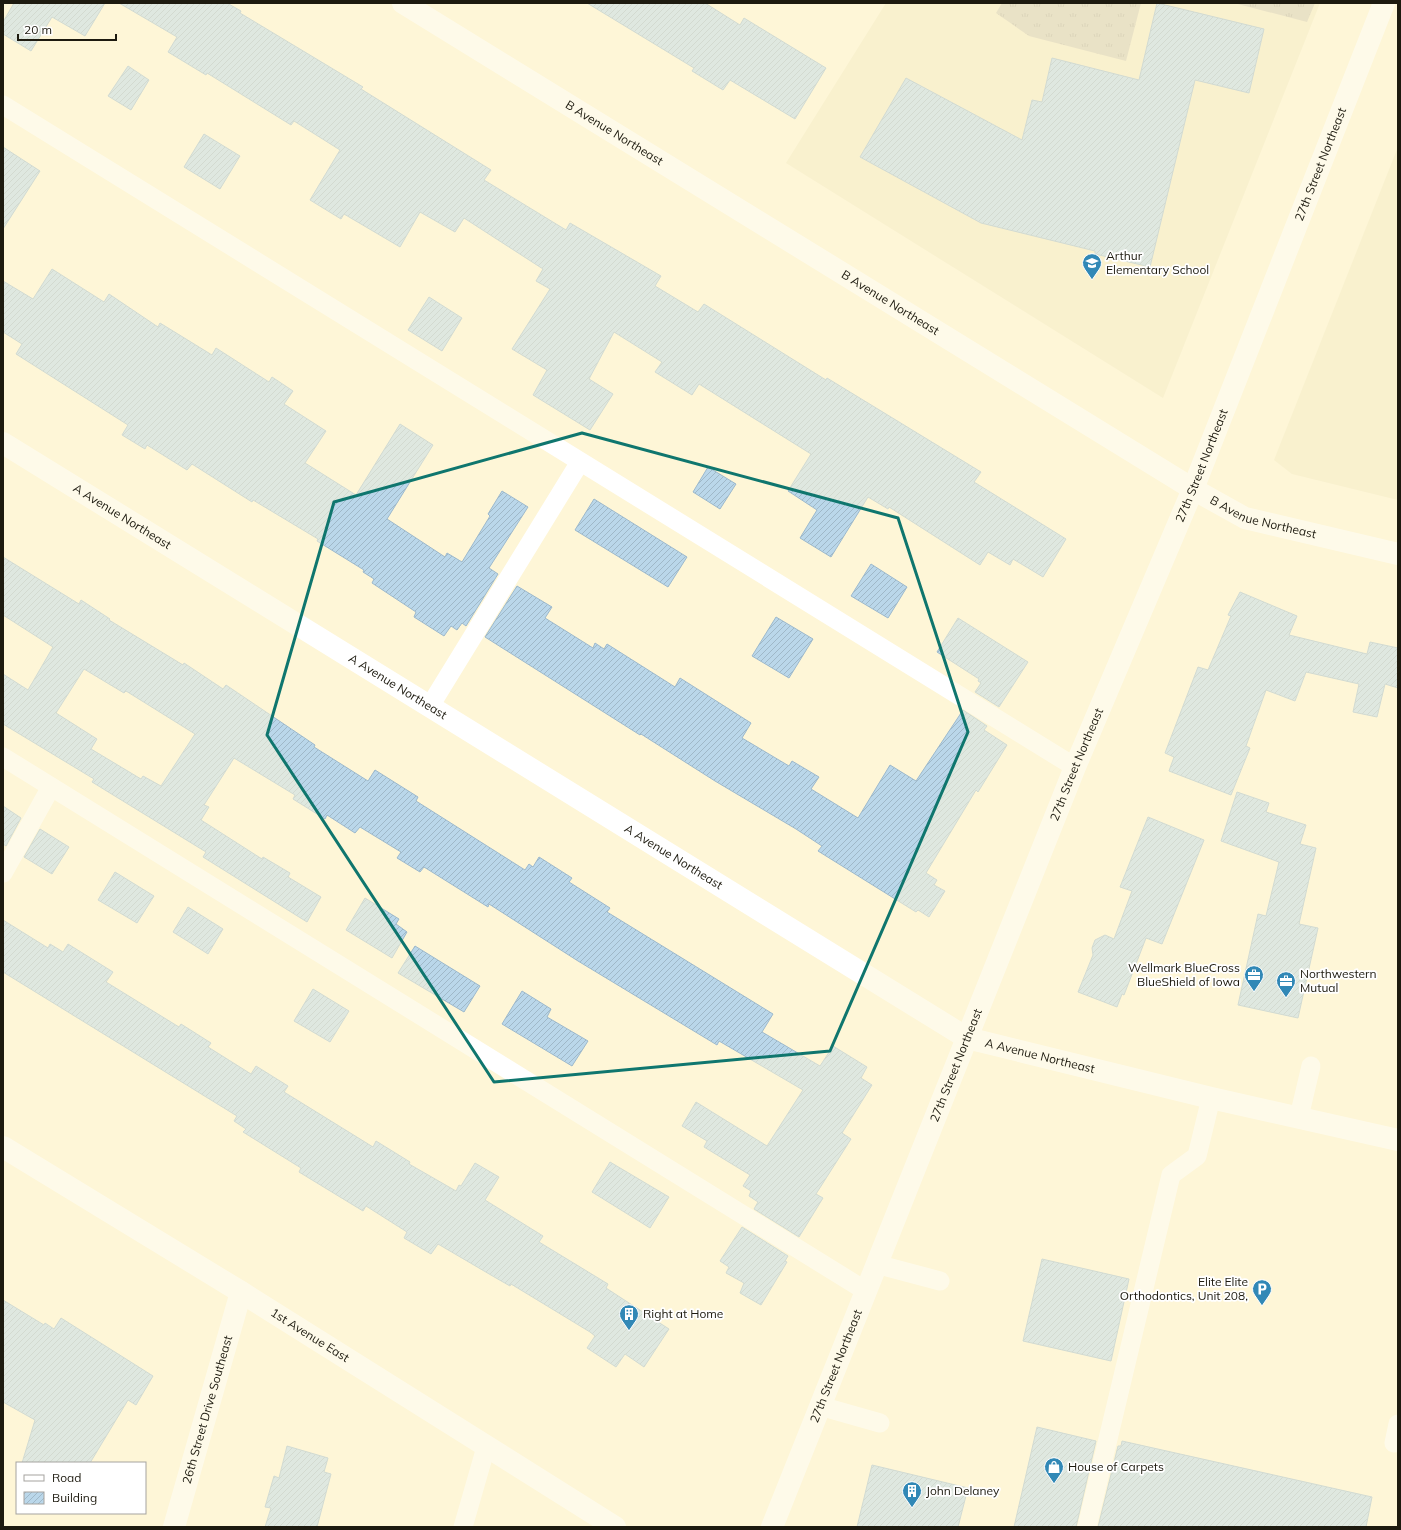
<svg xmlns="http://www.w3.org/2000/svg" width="1401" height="1530" viewBox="0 0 1401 1530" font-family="Mulish,sans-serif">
<defs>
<pattern id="grass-tufts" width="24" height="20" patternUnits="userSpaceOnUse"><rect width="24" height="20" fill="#d1cab1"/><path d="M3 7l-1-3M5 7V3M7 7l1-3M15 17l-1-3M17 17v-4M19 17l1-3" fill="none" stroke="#b3ad97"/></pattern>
<pattern id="building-hatch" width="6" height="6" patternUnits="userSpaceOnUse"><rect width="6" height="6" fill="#bad7ea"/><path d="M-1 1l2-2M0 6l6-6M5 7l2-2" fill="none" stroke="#9fb8c8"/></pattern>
</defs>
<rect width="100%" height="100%" fill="#fef6d7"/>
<g fill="#f4eac4">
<path d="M886,3H1320L1163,398L786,163Z"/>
<path d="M1398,147V500L1292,474L1274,460Z"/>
</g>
<g fill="url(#grass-tufts)">
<path d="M1002,3H1141L1126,61L1029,36L996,13Z"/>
<path d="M1234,3H1315L1307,22Z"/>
</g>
<g fill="url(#building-hatch)" stroke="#9db9cc" fill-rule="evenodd">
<path d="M14,3H105L85,36L52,17L31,51L3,34V22Z"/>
<path d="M119,3H227L241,11L240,13L363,87L361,89L491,170L484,180L566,230L570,223L661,276L655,286L698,312L704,304L826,380L827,378L981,472L974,482L1066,539L1043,577L1013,559L1010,565L988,552L980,565L889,507L888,509L868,497L831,557L800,538L817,510L788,491L811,454L699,384L692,395L655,372L662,362L614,332L589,379L613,394L590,430L533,395L547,370L512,349L550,289L536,281L543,269L464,218L455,232L420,212L400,247L344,214L341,219L310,200L340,150L294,121L291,125L207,73L206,75L168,52L177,37Z"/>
<path d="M587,3H705L740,25L744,18L826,68L795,119L730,80L723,90L692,71L694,68Z"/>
<path d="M1157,3L1264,29L1249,93L1195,80L1150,267L1095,254V251L981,223L860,157L906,78L1022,140L1032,100L1042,102L1052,58L1139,80Z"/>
<path d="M128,66L149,80L131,110L108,96Z"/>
<path d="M204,134L240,156L220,189L184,167Z"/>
<path d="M3,147L40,171L3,229Z"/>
<path d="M52,269L104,302L109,294L158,327L160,323L212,355L216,348L269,382L272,377L293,391L284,404L326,431L305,463L356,495L400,424L433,445L387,519L445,557L447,553L462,562L490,516L488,514L502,491L528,507L489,568L498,574L466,626L462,623L457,630L451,626L444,636L414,617L416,612L372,583L374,579L363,572L364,570L317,541L318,539L253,500L252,502L192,464L187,470L147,445L145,449L122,435L128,425L16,354L22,344L3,332V281L33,299Z"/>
<path d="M429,297L462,318L442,351L408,330Z"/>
<path d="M708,467L736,484L720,509L693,492Z"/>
<path d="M594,499L687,557L668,587L575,530Z"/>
<path d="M3,557L79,604L81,600L110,619L109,620L183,665L184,663L223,689L226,685L315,745L314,747L368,781L375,770L418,797L416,801L525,870L529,864L533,867L539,857L572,878L569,882L610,908L607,912L773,1014L762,1032L820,1066L833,1046L867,1067L861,1078L872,1085L842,1133L851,1139L816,1194L823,1198L799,1237L754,1209L758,1202L749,1196L751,1191L743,1186L750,1175L704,1147L707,1141L682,1126L696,1102L767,1146L803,1090L719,1041L717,1045L578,961L489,904L488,907L424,867L420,872L397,858L401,852L360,827L355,833L327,815L325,819L293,799L295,795L234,758L204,805L209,807L201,820L262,859L263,857L290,873L288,877L321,897L307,922L203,857L206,852L92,782L94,779L3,724V674L28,690L53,647L3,615ZM84,669L124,693L126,691L195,734L161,786L143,776L141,779L91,749L97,739L56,713Z"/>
<path d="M871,564L907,587L888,618L851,596Z"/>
<path d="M517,586L552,607L545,618L593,648L595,643L604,649L607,644L675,687L680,678L751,723L742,738L789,766L792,761L819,777L811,789L858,818L890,765L916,781L963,710L987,726L984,730L1007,745L978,792L976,790L926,873L937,880L934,885L945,891L929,917L918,910L916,912L818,851L822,846L796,829L715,781L641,734L640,735L485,637Z"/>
<path d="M1240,592L1297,616L1289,635L1367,654L1370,642L1398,648V688L1385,684L1377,717L1353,712L1359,684L1306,672L1295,701L1266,690L1246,746L1250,748L1231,795L1169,771L1174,757L1165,753L1198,667L1208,670L1231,616L1228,615Z"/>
<path d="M776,617L813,639L789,678L752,656Z"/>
<path d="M958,618L1028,662L999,707L975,692L981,683L978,681L979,679L937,652Z"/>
<path d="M1237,792L1269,803L1266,812L1306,825L1300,844L1316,848L1299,924L1318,928L1298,1018L1238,1005L1258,914L1266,916L1279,862L1221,841Z"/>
<path d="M3,806L21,818L6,846L3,844Z"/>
<path d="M1148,817L1204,840L1162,944L1146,938L1124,995L1122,994L1117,1007L1078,992L1093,955L1092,948L1095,940L1105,935L1114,939L1132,891L1120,887Z"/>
<path d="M40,829L69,847L52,874L24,857Z"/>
<path d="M115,872L154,896L137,923L98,900Z"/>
<path d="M365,898L399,919L396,924L407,932L392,958L346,930Z"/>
<path d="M188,907L223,929L208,954L173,932Z"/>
<path d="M3,920L48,948L50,944L63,952L68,944L113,972L106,982L179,1027L181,1024L211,1043L208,1047L251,1074L256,1066L288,1086L284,1092L373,1147L376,1141L410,1162L409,1164L456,1191L459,1185L461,1186L475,1163L499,1177L485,1200L543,1236L539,1242L608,1284L606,1288L669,1329L644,1367L625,1354L616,1367L587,1348L595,1336L590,1332L511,1284L510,1286L496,1278L438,1244L431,1254L404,1238L407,1232L366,1206L363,1211L299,1172L301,1168L243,1132L246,1129L234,1121L237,1116L3,972Z"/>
<path d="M415,946L480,986L464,1012L398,973Z"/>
<path d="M313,989L349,1011L330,1042L294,1021Z"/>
<path d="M522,991L551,1009L547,1017L588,1041L572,1066L502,1024Z"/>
<path d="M610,1162L669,1197L650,1228L592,1192Z"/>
<path d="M742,1227L788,1256L785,1261L787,1262L761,1305L740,1293L744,1283L726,1273L729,1267L720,1261Z"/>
<path d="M1042,1259L1129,1279L1111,1361L1023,1341Z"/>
<path d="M3,1300L44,1325L45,1323L54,1329L61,1318L153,1376L136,1405L128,1400L90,1463H22L35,1420L3,1402Z"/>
<path d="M1037,1427L1096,1441L1076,1527H1014Z"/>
<path d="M1122,1441L1372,1497L1366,1527H1098L1118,1446H1121Z"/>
<path d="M287,1446L328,1458L324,1472L331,1474L317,1527H265L271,1508L265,1507L274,1476L279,1478Z"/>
<path d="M872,1465L968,1488L958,1527H857Z"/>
</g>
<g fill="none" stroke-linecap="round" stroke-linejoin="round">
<g stroke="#fff" stroke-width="19">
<path d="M3,105L1075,767"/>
<path d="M430,706L580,462"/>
<path d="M3,757L866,1291"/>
<path d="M3,873L51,787"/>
<path d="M1299,1117L1311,1066"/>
<path d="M876,1264L940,1281"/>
<path d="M820,1406L880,1423"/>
<path d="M1394,1443L1398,1424"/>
<path d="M463,1527L486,1447"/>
<path d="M1087,1527L1171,1175L1197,1156L1211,1098"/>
</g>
<g stroke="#fff" stroke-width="22">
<path id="s1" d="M403,3L1193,489L1245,518L1398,554"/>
<path id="s2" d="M3,443L967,1038L1211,1098L1398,1140"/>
<path id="s3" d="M174,1527L241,1292"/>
<path id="s4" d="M772,1527L1075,767L1193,489L1384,3"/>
</g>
<path stroke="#fff" stroke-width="22" id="s5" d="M3,1147L241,1292L615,1527"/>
</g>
<path d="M0 0H1401V1530H0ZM582,433L898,518L968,732L830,1051L494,1082L267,735L334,502Z" fill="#fef6d7" fill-opacity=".55" fill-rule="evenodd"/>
<path fill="none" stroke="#0f766e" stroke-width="3" stroke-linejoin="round" d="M582,433L898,518L968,732L830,1051L494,1082L267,735L334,502Z"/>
<defs>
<g id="school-pin" transform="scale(1)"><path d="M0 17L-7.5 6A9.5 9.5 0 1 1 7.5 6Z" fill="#3188b6" stroke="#fff"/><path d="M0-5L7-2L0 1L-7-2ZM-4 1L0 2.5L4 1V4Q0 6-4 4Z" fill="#fff"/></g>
<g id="office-pin" transform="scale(1)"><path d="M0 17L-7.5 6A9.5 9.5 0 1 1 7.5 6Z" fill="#3188b6" stroke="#fff"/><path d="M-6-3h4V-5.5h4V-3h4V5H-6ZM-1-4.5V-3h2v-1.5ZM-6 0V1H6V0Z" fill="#fff"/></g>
<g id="parking-pin" transform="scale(1)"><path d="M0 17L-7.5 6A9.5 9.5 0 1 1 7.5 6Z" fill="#3188b6" stroke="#fff"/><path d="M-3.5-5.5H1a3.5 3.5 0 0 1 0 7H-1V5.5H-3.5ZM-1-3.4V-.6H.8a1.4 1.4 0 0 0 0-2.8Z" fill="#fff"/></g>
<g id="building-pin" transform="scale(1)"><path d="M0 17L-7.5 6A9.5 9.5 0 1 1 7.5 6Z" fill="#3188b6" stroke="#fff"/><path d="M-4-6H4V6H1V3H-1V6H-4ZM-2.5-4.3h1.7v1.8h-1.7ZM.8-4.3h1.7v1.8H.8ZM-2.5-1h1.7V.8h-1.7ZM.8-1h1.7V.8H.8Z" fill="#fff"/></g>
<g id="shop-pin" transform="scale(1)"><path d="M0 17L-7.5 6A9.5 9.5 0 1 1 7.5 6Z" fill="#3188b6" stroke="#fff"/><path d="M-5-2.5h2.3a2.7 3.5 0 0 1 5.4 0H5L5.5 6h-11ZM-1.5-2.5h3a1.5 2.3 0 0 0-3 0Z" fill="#fff"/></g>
</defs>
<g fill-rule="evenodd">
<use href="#school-pin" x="1092" y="263"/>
<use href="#office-pin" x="1254" y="975"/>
<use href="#office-pin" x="1286" y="981"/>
<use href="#parking-pin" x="1262" y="1289"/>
<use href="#building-pin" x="629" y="1314"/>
<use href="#shop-pin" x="1054" y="1467"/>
<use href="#building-pin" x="912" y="1491"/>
</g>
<g text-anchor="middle" stroke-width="3.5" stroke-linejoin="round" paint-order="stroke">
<g font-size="12" fill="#1d1a0f" stroke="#fff">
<text dy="4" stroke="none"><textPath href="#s1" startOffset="248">B Avenue Northeast</textPath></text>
<text dy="4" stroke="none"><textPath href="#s4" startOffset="1469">27th Street Northeast</textPath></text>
<text dy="4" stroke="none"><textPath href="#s1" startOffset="572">B Avenue Northeast</textPath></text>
<text dy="4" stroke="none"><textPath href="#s4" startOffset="1145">27th Street Northeast</textPath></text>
<text dy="4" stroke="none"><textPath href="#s2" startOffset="140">A Avenue Northeast</textPath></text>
<text dy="4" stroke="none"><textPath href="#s1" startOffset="1004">B Avenue Northeast</textPath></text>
<text dy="4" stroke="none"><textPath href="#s2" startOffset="464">A Avenue Northeast</textPath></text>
<text dy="4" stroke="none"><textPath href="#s4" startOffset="821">27th Street Northeast</textPath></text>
<text dy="4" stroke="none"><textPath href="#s2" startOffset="788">A Avenue Northeast</textPath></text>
<text dy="4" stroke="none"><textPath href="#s2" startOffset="1208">A Avenue Northeast</textPath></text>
<text dy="4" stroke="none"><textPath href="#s4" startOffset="497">27th Street Northeast</textPath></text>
<text dy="4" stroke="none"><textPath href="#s5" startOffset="360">1st Avenue East</textPath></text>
<text dy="4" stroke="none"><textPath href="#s4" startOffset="173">27th Street Northeast</textPath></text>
<text dy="4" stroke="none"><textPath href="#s3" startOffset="122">26th Street Drive Southeast</textPath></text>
</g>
<g font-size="12" fill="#1d1a0f" stroke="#fff" text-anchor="start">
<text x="1106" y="260">Arthur<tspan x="1106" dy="14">Elementary School</tspan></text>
<text x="1240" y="972" text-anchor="end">Wellmark BlueCross<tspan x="1240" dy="14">BlueShield of Iowa</tspan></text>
<text x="1300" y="978">Northwestern<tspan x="1300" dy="14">Mutual</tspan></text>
<text x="1248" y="1286" text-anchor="end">Elite Elite<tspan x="1248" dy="14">Orthodontics, Unit 208,</tspan></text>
<text x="643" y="1318">Right at Home</text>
<text x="1068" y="1471">House of Carpets</text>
<text x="926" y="1495">John Delaney</text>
</g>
</g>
<rect width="1401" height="1530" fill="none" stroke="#1d1a0f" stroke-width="8"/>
<rect x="16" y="1462" width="130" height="52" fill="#ffffff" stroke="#a5a39f"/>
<rect x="24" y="1475" width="20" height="6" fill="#ffffff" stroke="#a5a39f"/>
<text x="52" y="1482" font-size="12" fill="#1d1a0f">Road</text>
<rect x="24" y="1492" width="20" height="12" fill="url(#building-hatch)" stroke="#a5a39f"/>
<text x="52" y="1502" font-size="12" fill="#1d1a0f">Building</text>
<path d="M18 34v6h98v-6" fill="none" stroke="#1d1a0f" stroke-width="2"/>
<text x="24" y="34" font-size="12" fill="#1d1a0f" stroke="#ffffff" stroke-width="3" paint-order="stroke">20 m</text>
</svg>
